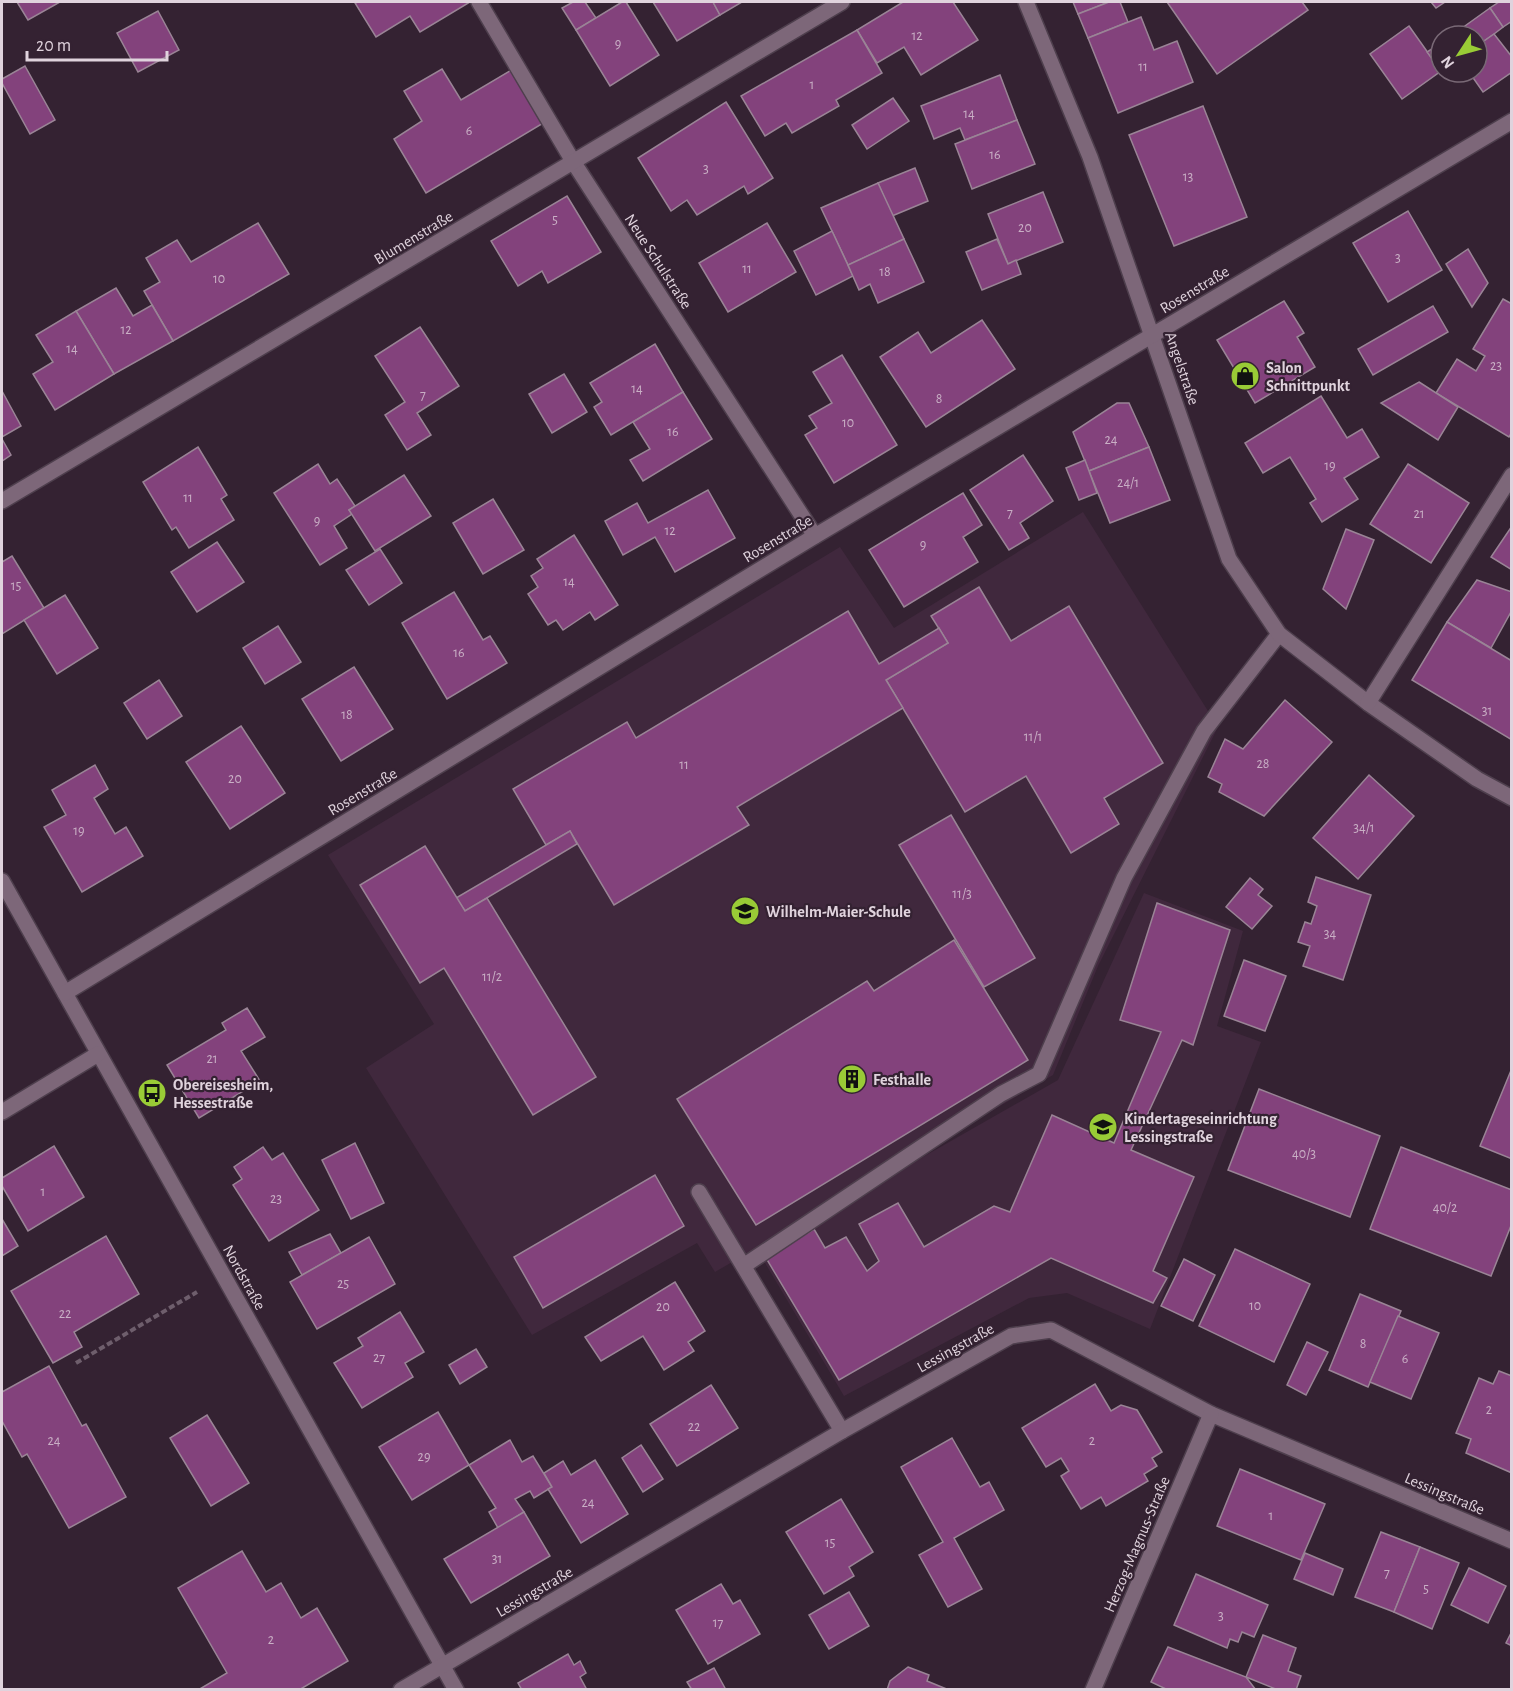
<svg xmlns="http://www.w3.org/2000/svg" width="1513" height="1691" viewBox="0 0 1513 1691" font-family="'Alegreya Sans',sans-serif">
<rect width="100%" height="100%" fill="#342232"/>
<g fill="#40283d">
<path d="M1083,512L1218,727L1098,966L1053,1075L715,1272L697,1243L532,1335L366,1068L434,1024L328,855L840,547L894,628Z"/>
<path d="M1144,893L1243,931L1217,1026L1261,1042L1150,1329L1067,1293L1029,1298L844,1396L758,1251L1058,1080Z"/>
</g>
<g fill="#83427c" stroke="#9a8496" stroke-width="1.5">
<path d="M17,2H60L28,20Z"/>
<path d="M358,2H470L420,32L410,16L376,37L355,3Z"/>
<path d="M573,2H585L596,18L576,30L562,8Z"/>
<path d="M622,2H626L659,55L610,86L576,30Z"/>
<path d="M653,2H713L720,15L677,41Z"/>
<path d="M713,2H742L720,15Z"/>
<path d="M903,2H953L978,40L921,75L904,47L877,63L857,30Z"/>
<path d="M1073,2H1109L1078,14Z"/>
<path d="M1109,2H1120L1128,22L1088,38L1078,14Z"/>
<path d="M1167,2H1302L1308,10L1217,74Z"/>
<path d="M1431,2H1445L1436,8Z"/>
<path d="M1499,2H1512V21L1503,27L1490,8Z"/>
<path d="M1490,8L1503,27L1494,34L1477,46V36H1451Z"/>
<path d="M158,11L179,50L138,72L117,33Z"/>
<path d="M1141,17L1154,50L1177,41L1193,82L1118,113L1088,38Z"/>
<path d="M1409,26L1441,71L1402,99L1370,54Z"/>
<path d="M857,30L882,73L836,100L839,106L792,133L786,123L765,136L741,96Z"/>
<path d="M1494,34L1512,57V72L1483,92L1469,72H1477V46Z"/>
<path d="M1441,43V71L1427,52Z"/>
<path d="M25,66L55,120L30,134L2,83V79Z"/>
<path d="M442,69L461,100L513,69L545,122L426,193L394,139L422,121L404,91Z"/>
<path d="M1000,75L1017,120L965,140L960,128L934,139L921,106Z"/>
<path d="M893,98L909,121L867,149L852,125Z"/>
<path d="M726,102L773,178L748,194L744,186L697,215L687,200L671,211L638,158Z"/>
<path d="M1203,106L1247,217L1174,246L1129,135Z"/>
<path d="M1017,120L1035,164L972,189L955,144Z"/>
<path d="M915,168L928,201L892,216L878,183Z"/>
<path d="M878,183L904,239L848,265L821,208Z"/>
<path d="M1043,192L1063,242L1008,264L988,214Z"/>
<path d="M567,196L601,252L548,283L542,271L518,286L491,241Z"/>
<path d="M1408,211L1442,270L1388,302L1353,243Z"/>
<path d="M258,223L289,274L173,341L144,291L160,282L146,258L177,240L191,262Z"/>
<path d="M767,223L796,272L728,312L699,263Z"/>
<path d="M832,231L853,276L816,295L794,251Z"/>
<path d="M904,239L924,282L878,303L870,284L859,290L848,265Z"/>
<path d="M997,239L1008,264L1016,260L1021,274L982,290L966,252Z"/>
<path d="M1468,249L1488,283L1472,307L1446,264Z"/>
<path d="M116,288L133,316L152,305L173,341L114,374L76,311Z"/>
<path d="M1503,299L1512,304V432L1509,437L1436,393L1457,359L1476,371L1485,356L1473,349Z"/>
<path d="M1284,301L1304,333L1297,337L1315,367L1255,403L1217,340Z"/>
<path d="M1433,306L1448,332L1373,375L1358,349Z"/>
<path d="M76,311L114,374L55,410L33,374L53,362L36,335Z"/>
<path d="M982,320L1015,369L926,427L880,357L918,332L931,353Z"/>
<path d="M420,327L459,386L417,413L431,435L407,450L385,415L405,402L375,356Z"/>
<path d="M655,344L683,392L611,435L594,407L602,402L590,383Z"/>
<path d="M842,355L897,445L834,483L805,435L817,428L809,416L832,403L813,372Z"/>
<path d="M564,374L587,412L552,433L529,394Z"/>
<path d="M1419,382L1458,407L1438,440L1381,403Z"/>
<path d="M2,391L21,426L2,437Z"/>
<path d="M683,392L712,439L643,481L630,460L650,449L633,422Z"/>
<path d="M1321,396L1347,438L1362,429L1379,457L1344,478L1358,499L1322,522L1310,503L1316,499L1290,457L1263,473L1245,443Z"/>
<path d="M1117,403H1129L1149,447L1089,471L1073,432Z"/>
<path d="M2,439L11,455L2,461Z"/>
<path d="M198,447L227,495L221,499L234,520L189,548L176,527L172,530L143,482Z"/>
<path d="M1149,447L1170,500L1110,523L1089,471Z"/>
<path d="M1023,455L1053,501L1020,523L1029,538L1009,550L970,490Z"/>
<path d="M1085,460L1097,493L1079,500L1066,468Z"/>
<path d="M318,464L330,484L337,479L355,506L349,510L352,514L334,526L347,548L320,565L274,493Z"/>
<path d="M1408,464L1469,503L1431,563L1370,524Z"/>
<path d="M404,475L431,516L375,551L349,510Z"/>
<path d="M708,490L735,538L675,572L655,537L623,555L605,521L637,503L648,523Z"/>
<path d="M963,493L982,525L963,537L978,562L904,607L869,550Z"/>
<path d="M493,499L524,550L483,574L453,523Z"/>
<path d="M1512,526V570L1491,557Z"/>
<path d="M1346,529L1374,540L1346,609L1323,589Z"/>
<path d="M574,535L618,605L595,620L590,612L563,630L556,620L548,625L528,594L538,587L531,576L543,568L537,559Z"/>
<path d="M217,542L244,582L197,612L171,572Z"/>
<path d="M380,549L402,583L369,605L346,570Z"/>
<path d="M12,556L44,608L2,634V562Z"/>
<path d="M1477,580L1512,592V610L1491,648L1447,622Z"/>
<path d="M979,587L1011,641L1069,606L1163,763L1104,798L1119,824L1071,853L1026,776L965,812L886,680L948,643L931,616Z"/>
<path d="M454,592L483,640L490,636L507,663L447,699L402,623Z"/>
<path d="M65,595L98,648L57,674L24,620Z"/>
<path d="M848,611L879,664L939,628L948,643L886,680L903,708L737,807L749,825L614,905L570,831L546,845L513,789L627,722L636,738Z"/>
<path d="M1447,622L1512,661V740L1412,680Z"/>
<path d="M278,626L301,662L265,684L243,648Z"/>
<path d="M354,667L393,729L341,761L302,699Z"/>
<path d="M159,680L182,716L147,739L124,703Z"/>
<path d="M1285,700L1332,742L1264,816L1219,792L1222,784L1208,777L1225,739L1243,749Z"/>
<path d="M241,726L285,793L230,829L186,762Z"/>
<path d="M95,765L108,789L94,798L115,834L126,827L143,856L82,892L44,827L66,815L52,790Z"/>
<path d="M1369,775L1414,816L1358,879L1313,838Z"/>
<path d="M951,815L1035,958L984,987L899,845Z"/>
<path d="M570,831L577,844L465,911L456,898Z"/>
<path d="M425,846L465,911L487,898L596,1077L533,1115L444,968L420,983L360,885Z"/>
<path d="M1316,877L1371,895L1343,980L1303,966L1310,946L1298,942L1305,922L1311,924L1317,906L1308,902Z"/>
<path d="M1250,878L1263,889L1258,895L1272,906L1252,929L1226,907Z"/>
<path d="M1157,903L1230,930L1193,1045L1182,1040L1131,1150L1194,1177L1153,1271L1167,1278L1153,1303L1051,1258L839,1380L766,1258L814,1229L825,1248L846,1237L867,1271L879,1261L859,1224L898,1203L924,1247L994,1206L1010,1212L1052,1115L1114,1143L1161,1032L1120,1020Z"/>
<path d="M954,940L1028,1060L756,1225L677,1099L867,981L874,991Z"/>
<path d="M1244,960L1286,976L1265,1031L1224,1016Z"/>
<path d="M247,1008L265,1037L241,1051L260,1081L199,1118L167,1065L226,1030L222,1023Z"/>
<path d="M1512,1068V1159L1480,1146Z"/>
<path d="M1259,1089L1380,1136L1350,1217L1228,1170Z"/>
<path d="M355,1143L384,1203L351,1219L322,1160Z"/>
<path d="M54,1146L84,1197L28,1231L2,1186V1178Z"/>
<path d="M263,1147L272,1160L283,1153L319,1210L269,1241L233,1185L242,1179L234,1167Z"/>
<path d="M1401,1147L1512,1190V1223L1491,1276L1370,1229Z"/>
<path d="M655,1175L684,1226L543,1308L514,1257Z"/>
<path d="M2,1219L18,1246L2,1256Z"/>
<path d="M330,1234L341,1253L302,1275L289,1252Z"/>
<path d="M106,1236L139,1294L74,1332L82,1347L53,1363L11,1291Z"/>
<path d="M369,1237L395,1284L317,1329L290,1282Z"/>
<path d="M1235,1249L1310,1284L1274,1362L1199,1326Z"/>
<path d="M1184,1259L1215,1275L1193,1321L1161,1306Z"/>
<path d="M675,1282L705,1331L688,1342L694,1351L664,1370L643,1336L601,1361L585,1337Z"/>
<path d="M1360,1294L1401,1311L1368,1387L1329,1370Z"/>
<path d="M400,1312L424,1352L405,1363L413,1377L362,1408L334,1363L363,1346L358,1338Z"/>
<path d="M1398,1316L1439,1333L1411,1399L1370,1382Z"/>
<path d="M1307,1342L1328,1352L1306,1395L1287,1385Z"/>
<path d="M476,1349L487,1367L460,1384L449,1365Z"/>
<path d="M49,1366L82,1426L86,1424L126,1497L69,1528L27,1454L22,1457L2,1421V1392Z"/>
<path d="M1499,1371L1512,1376V1473L1466,1453L1471,1439L1456,1433L1479,1378L1493,1384Z"/>
<path d="M1095,1384L1111,1411L1121,1405L1137,1410L1162,1452L1152,1458L1157,1466L1144,1474L1148,1481L1106,1506L1101,1497L1081,1509L1061,1476L1069,1471L1061,1458L1046,1467L1022,1428Z"/>
<path d="M711,1385L738,1428L677,1466L650,1424Z"/>
<path d="M438,1412L469,1465L412,1500L379,1447Z"/>
<path d="M207,1415L249,1483L211,1506L170,1438Z"/>
<path d="M952,1438L980,1487L989,1482L1004,1510L954,1538L982,1589L948,1607L919,1555L943,1542L901,1467Z"/>
<path d="M510,1440L522,1462L533,1456L552,1487L534,1498L530,1491L515,1499L524,1512L498,1528L489,1512L496,1508L469,1465Z"/>
<path d="M641,1445L663,1479L643,1492L622,1458Z"/>
<path d="M595,1460L628,1514L581,1543L548,1489L552,1487L544,1473L563,1461L571,1475Z"/>
<path d="M1240,1469L1325,1504L1301,1560L1217,1526Z"/>
<path d="M841,1499L873,1552L849,1567L854,1576L824,1594L786,1532Z"/>
<path d="M524,1512L550,1556L471,1603L444,1559Z"/>
<path d="M1381,1532L1420,1547L1394,1612L1355,1597Z"/>
<path d="M1420,1547L1459,1563L1432,1629L1394,1612Z"/>
<path d="M242,1551L266,1592L281,1583L301,1618L317,1608L348,1661L299,1690H198L227,1673L178,1588Z"/>
<path d="M1305,1553L1343,1569L1333,1595L1294,1579Z"/>
<path d="M1469,1568L1506,1586L1488,1623L1451,1605Z"/>
<path d="M1196,1574L1268,1605L1254,1637L1242,1632L1238,1642L1230,1639L1227,1648L1174,1625Z"/>
<path d="M721,1584L733,1604L740,1600L760,1634L708,1664L676,1610Z"/>
<path d="M849,1592L869,1626L829,1649L809,1615Z"/>
<path d="M1512,1631V1646L1506,1643Z"/>
<path d="M1263,1635L1296,1648L1288,1671L1301,1676L1296,1690H1278L1246,1677Z"/>
<path d="M1168,1647L1246,1677L1256,1690H1168L1151,1682Z"/>
<path d="M568,1654L574,1665L580,1661L586,1673L580,1677L587,1690H522L518,1683Z"/>
<path d="M908,1667L929,1675L927,1681L949,1690H887L890,1681Z"/>
<path d="M714,1668L726,1690H692L687,1682Z"/>
</g>
<g fill="none" stroke-linecap="round" stroke-linejoin="round">
<g stroke="#4e3f4d" stroke-width="18">
<g id="service">
<path d="M699,1192L842,1431"/>
<path d="M745,1265L1001,1094L1039,1074L1124,878L1204,731L1279,634"/>
</g>
</g>
<g stroke="#4e3f4d" stroke-width="18">
<g id="minor">
<path d="M479,2L574,163L815,536"/>
<path d="M1026,2L1090,157L1229,559L1279,634L1368,703L1477,779L1512,798"/>
<path d="M2,501L842,2"/>
<path d="M1368,703L1512,475"/>
<path d="M2,881L456,1690"/>
<path d="M65,993L815,536L1512,121"/>
<path d="M2,1112L98,1054"/>
<path d="M401,1690L842,1431L1011,1336L1051,1330L1211,1414L1512,1541"/>
<path d="M1093,1690L1211,1414"/>
</g>
</g>
<path stroke="#6e5e6c" stroke-width="4" stroke-dasharray="6 3" stroke-linecap="butt" d="M76,1363L197,1292"/>
<use href="#service" stroke="#7d6779" stroke-width="15"/>
<use href="#minor" stroke="#7d6779" stroke-width="15"/>
</g>
<defs>
<g id="shop-disc" transform="scale(1.5)"><circle r="9.5" fill="#99cb36" stroke="#342232"/><path d="M-5-2.5h2.3a2.7 3.5 0 0 1 5.4 0H5L5.5 6h-11ZM-1.5-2.5h3a1.5 2.3 0 0 0-3 0Z" fill="#111"/></g>
<g id="school-disc" transform="scale(1.5)"><circle r="9.5" fill="#99cb36" stroke="#342232"/><path d="M0-5L7-2L0 1L-7-2ZM-4 1L0 2.5L4 1V4Q0 6-4 4Z" fill="#111"/></g>
<g id="building-disc" transform="scale(1.5)"><circle r="9.5" fill="#99cb36" stroke="#342232"/><path d="M-4-6H4V6H1V3H-1V6H-4ZM-2.5-4.3h1.7v1.8h-1.7ZM.8-4.3h1.7v1.8H.8ZM-2.5-1h1.7V.8h-1.7ZM.8-1h1.7V.8H.8Z" fill="#111"/></g>
<g id="bus-disc" transform="scale(1.5)"><circle r="9.5" fill="#99cb36" stroke="#342232"/><path d="M-5-6H5V4H4V6H2V4H-2V6H-4V4H-5ZM-3.5-4V0h7V-4ZM-3.5 1.2v1.5H-2V1.2ZM2 1.2v1.5H3.5V1.2Z" fill="#111"/></g>
</defs>
<g fill-rule="evenodd">
<use href="#shop-disc" x="1245" y="376"/>
<use href="#school-disc" x="745" y="911"/>
<use href="#building-disc" x="852" y="1079"/>
<use href="#bus-disc" x="152" y="1093"/>
<use href="#school-disc" x="1103" y="1127"/>
</g>
<g text-anchor="middle" stroke-width="4.5" stroke-linejoin="round" paint-order="stroke">
<g font-size="14" fill="#c9afc5">
<text x="917" y="40">12</text>
<text x="618" y="48">9</text>
<text x="1143" y="71">11</text>
<text x="812" y="89">1</text>
<text x="969" y="118">14</text>
<text x="469" y="135">6</text>
<text x="995" y="159">16</text>
<text x="706" y="173">3</text>
<text x="1188" y="181">13</text>
<text x="555" y="224">5</text>
<text x="1025" y="232">20</text>
<text x="1398" y="262">3</text>
<text x="747" y="273">11</text>
<text x="885" y="276">18</text>
<text x="219" y="283">10</text>
<text x="126" y="334">12</text>
<text x="72" y="353">14</text>
<text x="1496" y="370">23</text>
<text x="637" y="393">14</text>
<text x="423" y="399">7</text>
<text x="939" y="403">8</text>
<text x="848" y="427">10</text>
<text x="673" y="436">16</text>
<text x="1111" y="444">24</text>
<text x="1330" y="470">19</text>
<text x="1128" y="487">24/1</text>
<text x="188" y="502">11</text>
<text x="1010" y="517">7</text>
<text x="1419" y="518">21</text>
<text x="317" y="525">9</text>
<text x="670" y="535">12</text>
<text x="923" y="549">9</text>
<text x="569" y="586">14</text>
<text x="16" y="590">15</text>
<text x="459" y="657">16</text>
<text x="1487" y="715">31</text>
<text x="347" y="719">18</text>
<text x="1033" y="741">11/1</text>
<text x="1263" y="768">28</text>
<text x="684" y="769">11</text>
<text x="235" y="783">20</text>
<text x="1364" y="832">34/1</text>
<text x="79" y="835">19</text>
<text x="962" y="898">11/3</text>
<text x="1330" y="938">34</text>
<text x="492" y="981">11/2</text>
<text x="212" y="1063">21</text>
<text x="1304" y="1158">40/3</text>
<text x="43" y="1196">1</text>
<text x="276" y="1203">23</text>
<text x="1445" y="1212">40/2</text>
<text x="343" y="1288">25</text>
<text x="1255" y="1310">10</text>
<text x="663" y="1311">20</text>
<text x="65" y="1318">22</text>
<text x="1363" y="1348">8</text>
<text x="379" y="1362">27</text>
<text x="1405" y="1363">6</text>
<text x="1489" y="1414">2</text>
<text x="694" y="1431">22</text>
<text x="54" y="1445">24</text>
<text x="1092" y="1445">2</text>
<text x="424" y="1461">29</text>
<text x="588" y="1507">24</text>
<text x="1271" y="1520">1</text>
<text x="830" y="1547">15</text>
<text x="497" y="1563">31</text>
<text x="1387" y="1577">7</text>
<text x="1426" y="1593">5</text>
<text x="1221" y="1620">3</text>
<text x="718" y="1627">17</text>
<text x="271" y="1644">2</text>
</g>
<g font-size="16" fill="#e0d3dd" stroke="#342232">
<text transform="translate(413 237) rotate(-31)" y="6">Blumenstraße</text>
<text transform="translate(659 261) rotate(57)" y="6">Neue Schulstraße</text>
<text transform="translate(1194 289) rotate(-31)" y="6">Rosenstraße</text>
<text transform="translate(1183 368) rotate(71)" y="6">Angelstraße</text>
<text transform="translate(777 538) rotate(-31)" y="6">Rosenstraße</text>
<text transform="translate(362 791) rotate(-31)" y="6">Rosenstraße</text>
<text transform="translate(245 1277) rotate(61)" y="6">Nordstraße</text>
<text transform="translate(955 1347) rotate(-29)" y="6">Lessingstraße</text>
<text transform="translate(1445 1493) rotate(23)" y="6">Lessingstraße</text>
<text transform="translate(1136 1544) rotate(-67)" y="6">Herzog-Magnus-Straße</text>
<text transform="translate(534 1591) rotate(-30)" y="6">Lessingstraße</text>
</g>
<g font-size="16" font-weight="bold" fill="#e0d3dd" stroke="#342232" text-anchor="start">
<text x="1266" y="373">Salon<tspan x="1266" dy="18">Schnittpunkt</tspan></text>
<text x="766" y="917">Wilhelm-Maier-Schule</text>
<text x="873" y="1085">Festhalle</text>
<text x="173" y="1090">Obereisesheim,<tspan x="173" dy="18">Hessestraße</tspan></text>
<text x="1124" y="1124">Kindertageseinrichtung<tspan x="1124" dy="18">Lessingstraße</tspan></text>
</g>
</g>
<rect width="1513" height="1691" fill="none" stroke="#e0d3dd" stroke-width="6"/>
<g transform="translate(1459 54) rotate(234)"><circle r="28" fill="#342232" stroke="#796976" stroke-width="1.5"/>
<path d="M0-4.5L10 22L0 15L-10 22Z" fill="#99cb36"/>
<text y="-9" font-size="16" font-weight="bold" text-anchor="middle" fill="#e0d3dd">N</text>
</g>
<path d="M27 51v9h140v-9" fill="none" stroke="#e0d3dd" stroke-width="3"/>
<text x="36" y="51" font-size="18" fill="#e0d3dd" stroke="#342232" stroke-width="4.5" paint-order="stroke">20 m</text>
</svg>
